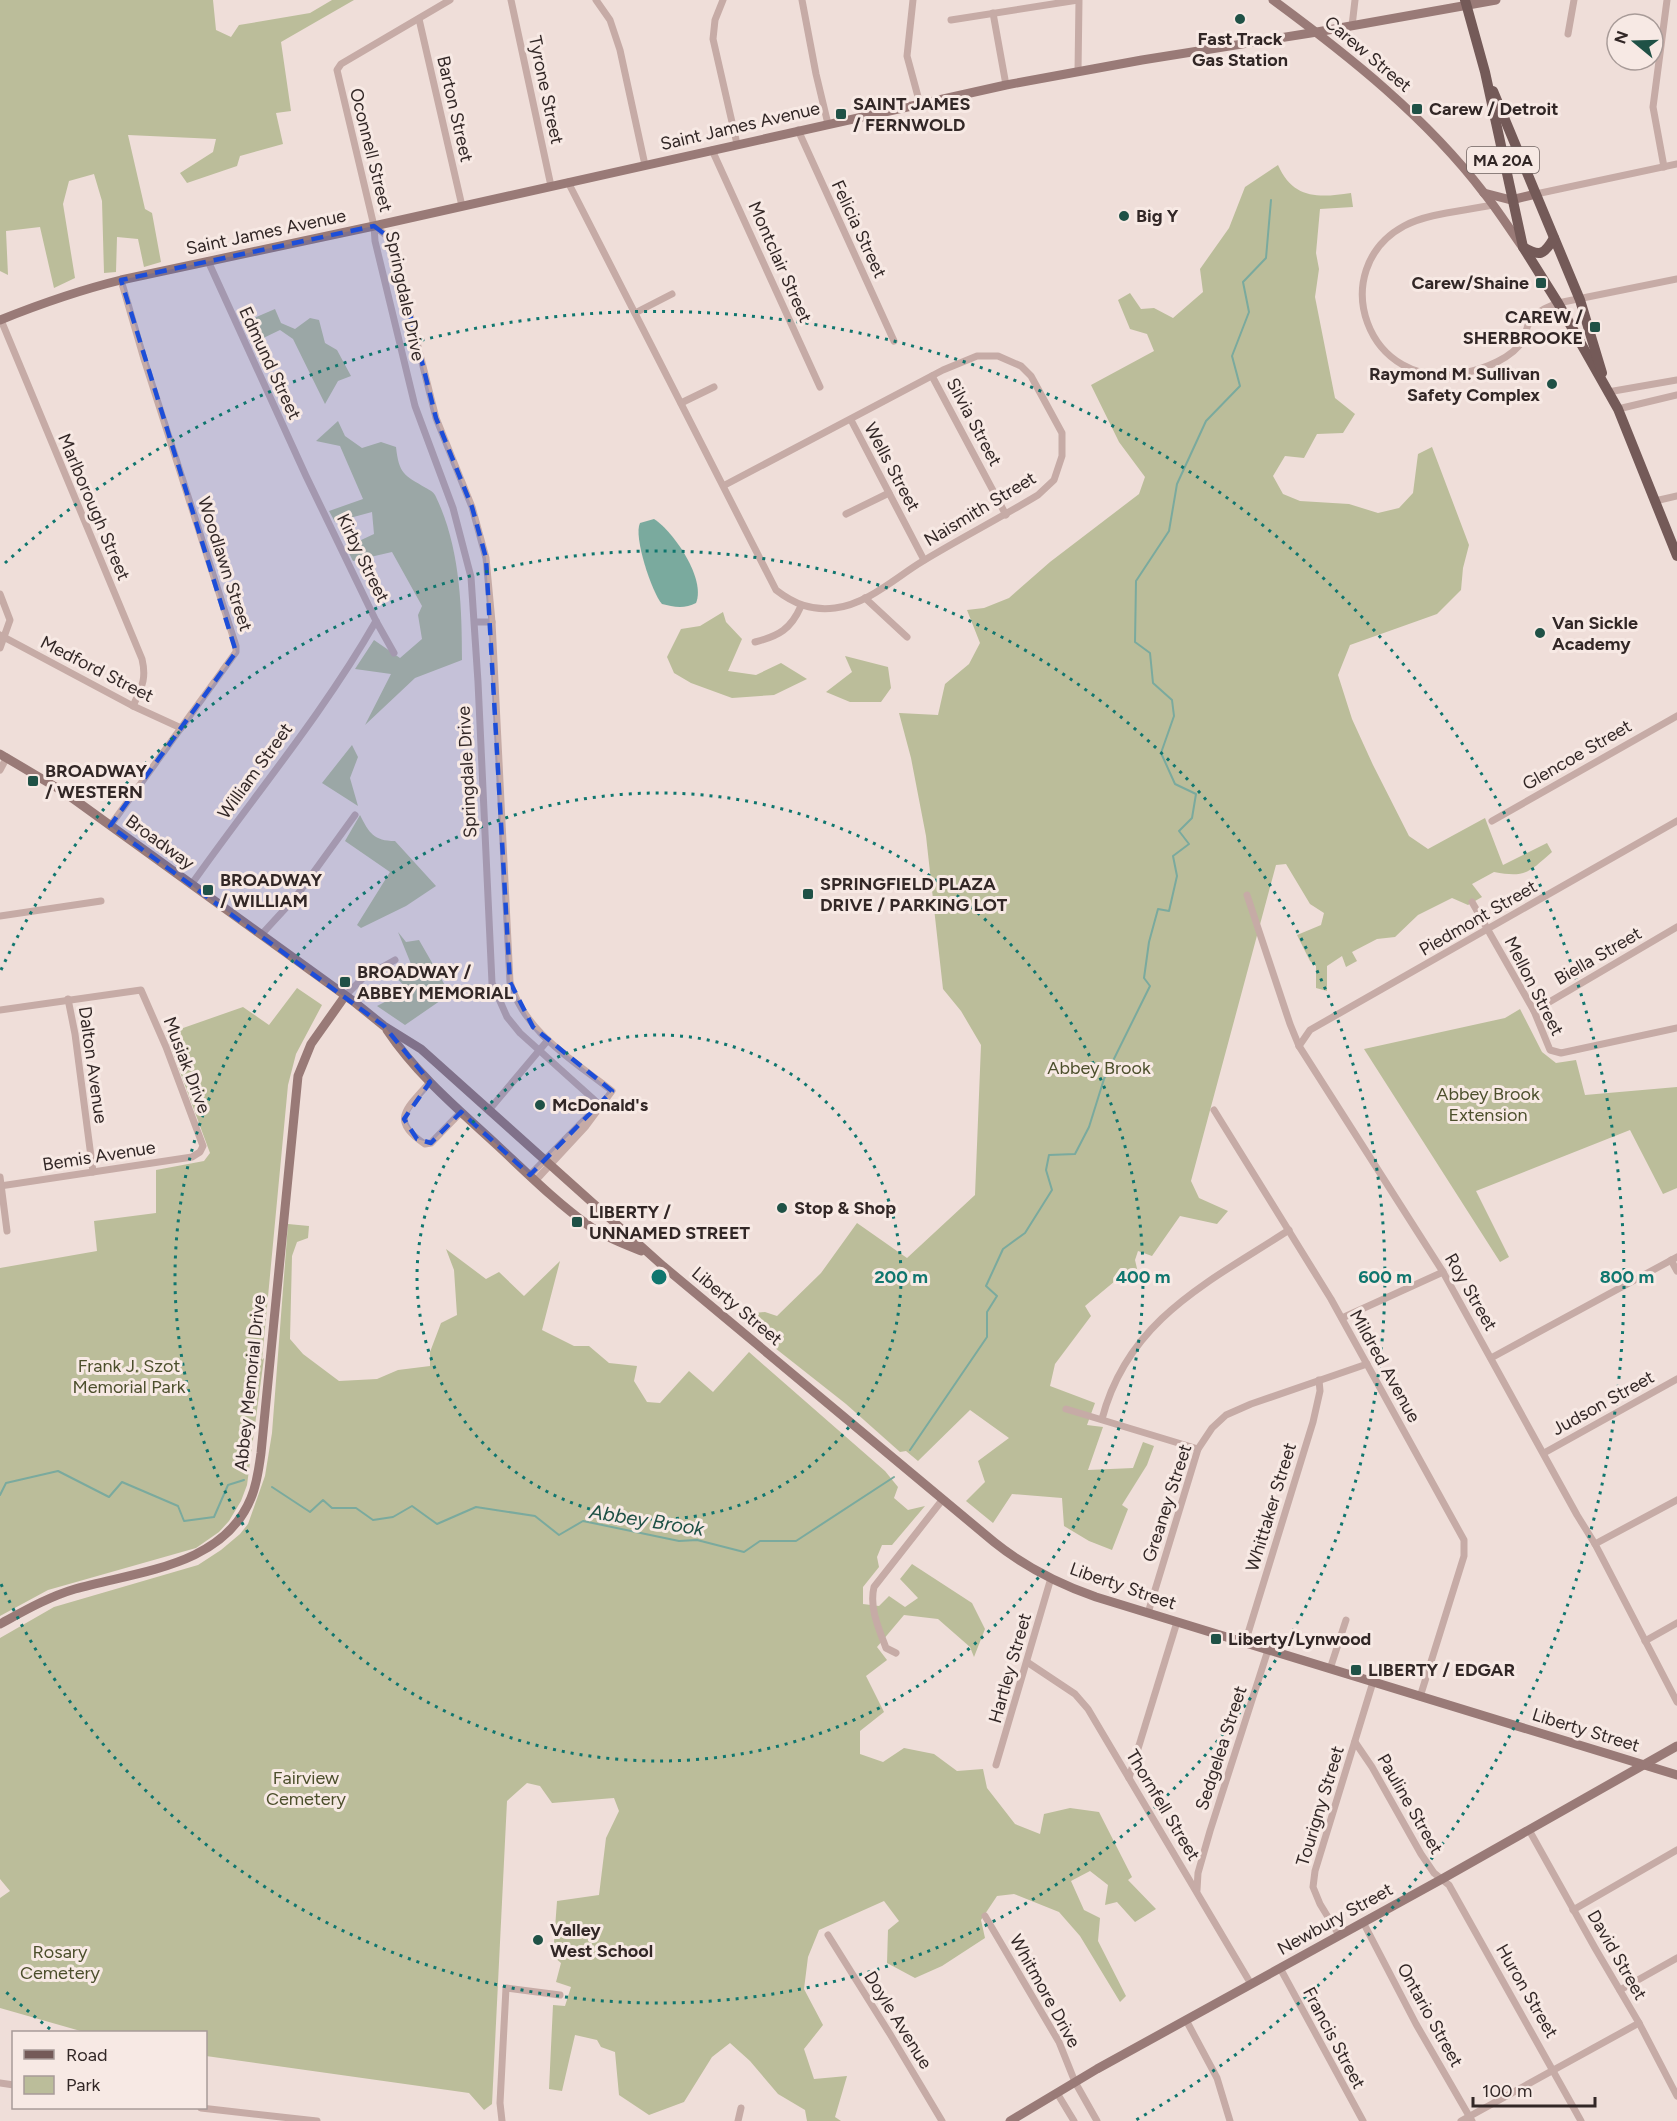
<svg xmlns="http://www.w3.org/2000/svg" width="1677" height="2121" viewBox="0 0 1677 2121" font-family="Figtree,sans-serif">
<rect width="100%" height="100%" fill="#efded9"/>
<g fill="#bbbd9a">
<path d="M0,0H213L216,30L231,37L239,25L310,13L332,0H354L281,42L291,111L276,113L283,144L240,156L237,166L187,183L180,173L213,152L216,139L128,135L145,209L152,213L161,262L144,267L138,239L117,237L116,272L104,273L102,201L94,174L69,181L63,204L75,278L54,288L40,227L6,231L8,275L0,271Z"/>
<path d="M1278,165C1293,199 1318,198 1351,193L1353,207L1320,209L1316,253L1319,269L1315,297L1335,398L1355,414L1343,433L1317,434L1304,458L1285,456L1273,476L1283,494L1300,501L1349,504L1378,513L1399,508L1413,493L1418,454L1432,447L1469,545L1463,568L1461,590L1437,614L1350,645L1338,675L1352,719L1373,765L1409,836L1428,849L1485,818L1503,865L1547,843L1552,852C1529,872 1526,878 1494,872L1472,884L1482,897L1468,905L1452,898L1418,915L1395,937L1377,939L1352,952L1357,961L1346,967L1342,956L1327,966V991L1316,988V966L1310,961L1297,935L1321,925L1324,913L1310,904L1286,864L1276,865L1191,1181L1199,1198L1228,1211L1217,1224L1180,1216L1152,1256L1138,1251L1135,1260L1139,1277L1115,1281L1085,1306L1091,1316L1055,1364L1050,1386L1095,1403L1087,1425L1103,1427L1088,1470L1133,1468L1143,1442L1154,1446L1147,1465L1122,1505L1128,1509L1112,1550L1089,1541L1064,1526L1062,1498L1012,1494L993,1523L966,1501L985,1482L978,1461L1009,1438L970,1410L918,1461L906,1451L900,1452L846,1404L775,1348L778,1343L745,1314L765,1312L777,1316L821,1273L857,1223L907,1258L975,1195L981,1045L961,1011L943,989L926,836L911,758L899,713L938,715L945,684L969,664L980,643L967,610L984,608L1009,598L1050,562L1139,494L1145,477L1119,442L1091,385L1154,351L1147,334L1130,329L1118,300L1130,293L1141,309L1154,308L1173,318L1203,292L1200,269L1229,228L1245,187Z"/>
<path d="M275,309L281,323L295,329L310,318L319,320L325,343L337,350L351,376L338,381L325,404L293,339L280,330L253,343L242,323Z"/>
<path d="M338,421L345,436L362,448L381,442L396,447C399,474 404,475 426,488C431,491 434,492 436,497C460,547 462,606 462,660L415,678L365,725L391,674L355,669L374,640L400,658L422,639L418,615L422,606L392,552L353,561L346,547L374,534L372,512L335,522L329,511L363,499L340,446L316,441Z"/>
<path d="M723,612L726,622L742,639L728,671L756,675L781,663L807,679L774,695L732,698L691,683L674,673L667,657L681,629L700,626Z"/>
<path d="M845,656L888,667L891,688L881,702H850L826,692L852,672Z"/>
<path d="M352,745L358,757L350,778L358,806L322,783Z"/>
<path d="M360,815C369,833 374,841 395,841L436,886L406,906L361,928L357,925L390,872L345,841Z"/>
<path d="M398,932L406,942L419,940L450,994L405,1025L377,1006L408,990L392,973L411,964Z"/>
<path d="M297,988L322,1005L296,1054L288,1085L262,1360L264,1358L247,1485L241,1501L229,1521L219,1532L196,1548L48,1590L0,1616V1268L97,1251L94,1221L156,1213V1170L204,1161L210,1153L166,1034L243,1007L269,1025Z"/>
<path d="M1520,1009L1542,1052L1556,1063L1576,1060L1585,1095L1677,1087V1188L1663,1194L1630,1130L1476,1191L1509,1257L1500,1262L1364,1049L1505,1018Z"/>
<path d="M288,1224L309,1226L308,1238L297,1242L292,1256L290,1339L303,1354L339,1381L377,1379L398,1370L430,1366V1352L441,1323L457,1315L454,1270L446,1249L486,1279L499,1272L524,1296L560,1261L542,1330L574,1346H589L609,1363L637,1366L634,1381L647,1402L660,1403L689,1371L713,1392L749,1352L885,1471L898,1487L894,1498L908,1510L925,1506L892,1545H882L877,1557L879,1567L863,1587V1604L879,1606L889,1596L905,1607L918,1598L900,1579L912,1564L972,1603L985,1629L974,1657L970,1647L938,1619L904,1615L877,1647L887,1660L866,1676L884,1712L860,1731V1754L883,1762L904,1748L934,1754L957,1771L983,1769L987,1788L1015,1824L1040,1834L1044,1814L1070,1808L1099,1812L1132,1877L1128,1880L1156,1909L1135,1922L1117,1902L1105,1905L1108,1885L1090,1871L1071,1881L1084,1910L1100,1918L1098,1941L1126,1996L1120,2002L1080,1936L1059,1912L1014,1894L997,1896L981,1920L985,1938L942,1966L915,1978L887,1963L888,1930L899,1921L884,1901L819,1930L808,1957L804,1989L823,2025L804,2049L814,2079L847,2076L835,2117L841,2121H807L805,2110L778,2094L750,2061L730,2043L712,2057L684,2102L649,2115L619,2095L615,2052L601,2047L597,2040L575,2035L562,2091L549,2089L553,2005L565,2006L571,1987L556,1982L561,1963L553,1956L557,1901L599,1895L606,1838L619,1811L614,1798L552,1803L540,1786L527,1783L507,1801L492,2104L484,2110L469,2093L206,2056V2032H84L0,2008V1898L10,1891L0,1879V1638L54,1607L198,1565L221,1550L240,1534L248,1524L265,1476L272,1433Z"/>
</g>
<path fill="#7aaa9e" d="M654,519C674,532 706,579 696,603C685,609 673,607 662,604C652,593 633,536 640,523Z"/>
<g fill="none" stroke-linecap="round" stroke-linejoin="round">
<g stroke="#7aaa9e" stroke-width="2">
<path d="M910,1450L987,1337V1312L997,1296L986,1286L1003,1249L1025,1233L1052,1190L1046,1170L1049,1155L1075,1154L1089,1127L1104,1079L1150,986L1144,978L1149,942L1158,909L1169,911L1177,876L1173,856L1189,844L1179,831L1192,818L1196,794L1175,784L1161,753L1174,716L1172,700L1153,683L1150,653L1135,642L1136,581L1169,531L1177,484L1206,421L1240,386L1232,356L1249,312L1243,282L1266,258L1271,200"/>
<path d="M272,1487L310,1512L323,1500L332,1508H356L373,1520L393,1517L412,1506L437,1524L476,1507L535,1516L559,1535L583,1521L679,1541L697,1540L744,1552L760,1541H796L894,1477"/>
<path d="M0,1495L6,1483L58,1471L109,1497L122,1482L178,1506L184,1521L214,1517L228,1485L244,1480"/>
</g>
<g stroke="#c6aba6" stroke-width="7">
<path d="M450,0L341,64L337,70L374,226L375,241L415,406L453,508L471,577L478,682L492,983L507,1017L520,1033L600,1105"/>
<path d="M511,0L551,186"/>
<path d="M596,0L610,20L620,50L645,165"/>
<path d="M723,0L715,20L713,39L737,144"/>
<path d="M802,0L816,74L828,124"/>
<path d="M913,0L907,56L920,104"/>
<path d="M993,13L1006,85"/>
<path d="M419,19L462,206"/>
<path d="M951,20L1078,0"/>
<path d="M1352,26L1355,0"/>
<path d="M1568,34L1574,0"/>
<path d="M1078,72L1079,0"/>
<path d="M798,130L894,341"/>
<path d="M712,150L820,387"/>
<path d="M1664,167L1653,107L1667,0"/>
<path d="M568,182L776,590C794,604 812,611 835,608C868,604 896,577 923,561C961,538 1000,518 1038,495L1054,480L1062,456V433L1031,376L1021,366L998,356H977L943,370L723,486"/>
<path d="M1536,194L1677,164"/>
<path d="M1492,205C1465,211 1428,213 1404,226C1325,269 1366,393 1464,373C1484,369 1513,358 1523,340C1526,335 1526,328 1529,323C1535,312 1547,307 1558,303L1677,279"/>
<path d="M374,226L391,239L436,418L472,507L486,558L492,622L510,982C524,1032 573,1060 612,1091L586,1126L536,1180"/>
<path d="M208,261L306,476L376,621L394,653"/>
<path d="M635,313L672,294"/>
<path d="M1,320L142,659C147,680 141,688 133,706"/>
<path d="M932,376L1006,515"/>
<path d="M1608,392L1677,380"/>
<path d="M681,403L714,387"/>
<path d="M1618,409L1677,395"/>
<path d="M851,420L924,560"/>
<path d="M1655,501L1677,496"/>
<path d="M846,514L889,493"/>
<path d="M0,594L10,620L0,648"/>
<path d="M865,598L907,637"/>
<path d="M475,622H492"/>
<path d="M0,635L133,706L181,728"/>
<path d="M755,642C779,636 791,629 801,606"/>
<path d="M0,770L7,757"/>
<path d="M1492,821L1677,716"/>
<path d="M110,826L236,652V646L144,359L121,280"/>
<path d="M191,885C253,797 323,714 376,621"/>
<path d="M1247,895L1290,1024L1299,1046L1443,1272L1577,1515L1595,1544L1677,1702"/>
<path d="M1472,902L1534,1011L1550,1050L1561,1053L1677,1028"/>
<path d="M0,916L101,901"/>
<path d="M261,935L295,898L355,815"/>
<path d="M345,996L363,978L395,960"/>
<path d="M68,999L75,1034L93,1172"/>
<path d="M0,1010L141,990L166,1047L203,1146L200,1152L192,1157L0,1186"/>
<path d="M1534,1011L1677,927"/>
<path d="M1299,1046L1310,1030L1677,821"/>
<path d="M430,1082C408,1108 388,1120 425,1144L431,1143L461,1112"/>
<path d="M489,1110L548,1040"/>
<path d="M1214,1110L1331,1299L1464,1540V1556L1420,1697"/>
<path d="M530,1175L593,1111"/>
<path d="M0,1177L7,1231"/>
<path d="M1671,1260L1677,1271"/>
<path d="M1342,1318L1443,1272"/>
<path d="M1491,1358L1677,1257"/>
<path d="M1066,1409L1198,1449"/>
<path d="M1102,1419C1128,1319 1209,1282 1289,1230"/>
<path d="M1544,1453L1677,1379"/>
<path d="M1595,1544L1677,1500"/>
<path d="M1148,1613L1198,1449L1212,1428L1226,1415L1251,1404L1367,1364"/>
<path d="M1645,1641L1677,1623"/>
<path d="M1245,1643L1313,1422L1320,1391L1319,1380"/>
<path d="M896,1653L886,1648C879,1629 869,1608 874,1587L943,1499"/>
<path d="M1027,1662L1075,1694L1088,1709L1251,1984"/>
<path d="M1330,1669L1346,1620"/>
<path d="M1355,1742L1372,1767L1421,1854L1434,1873L1449,1885L1581,2121"/>
<path d="M996,1765L1051,1578"/>
<path d="M1129,1778L1177,1622"/>
<path d="M1529,1830L1595,1948L1639,2023L1677,2096"/>
<path d="M1197,1890L1198,1873L1210,1831L1268,1650"/>
<path d="M1573,1910L1677,1850"/>
<path d="M985,1916L1059,2042L1075,2082L1097,2121"/>
<path d="M1363,1922L1416,2024L1472,2121"/>
<path d="M828,1935L890,2034L942,2121"/>
<path d="M1339,1935L1320,1904L1313,1887L1315,1871L1373,1682"/>
<path d="M1280,1968L1363,2121"/>
<path d="M1620,1990L1677,1958"/>
<path d="M1186,2020L1217,2078L1230,2121"/>
<path d="M0,2083L14,2085"/>
<path d="M1057,2093L1074,2121"/>
<path d="M201,2108L317,2121"/>
<path d="M502,2121L500,2103L506,1988L560,1995"/>
<path d="M738,2121L741,2108"/>
<path d="M1461,2121L1639,2023"/>
</g>
<g stroke="#997a77" stroke-width="9">
<path d="M1273,0C1349,56 1426,117 1484,193C1497,209 1509,228 1521,245"/>
<path d="M1484,193L1511,200L1536,194"/>
<path d="M0,320C40,304 80,290 121,280L374,226L1006,85L1142,60L1317,32L1496,0"/>
<path d="M0,754L64,792L353,1001L384,1026L421,1049L663,1266L994,1542C1025,1567 1059,1584 1096,1597L1677,1775"/>
<path d="M387,1030C417,1075 459,1110 498,1146C527,1173 556,1202 588,1225C604,1237 623,1243 641,1251"/>
<path d="M0,1624C24,1611 48,1597 75,1589C137,1571 223,1567 251,1498C257,1484 259,1468 261,1453L298,1076L311,1044L345,996"/>
<path d="M1010,2121L1097,2069L1442,1879L1677,1746"/>
</g>
<g stroke="#745a58" stroke-width="10">
<path d="M1465,0L1485,72L1523,247L1558,303L1618,409L1677,556"/>
<path d="M1493,91L1580,300L1602,373"/>
<path d="M1523,247C1540,257 1544,255 1554,238"/>
</g>
</g>
<path fill="#1d4ed8" fill-opacity="0.2" stroke="#1d4ed8" stroke-width="4.5" stroke-dasharray="12 8" stroke-linejoin="round" d="M374,226L391,239L436,418L472,507L486,558L510,982L533,1027L612,1091L530,1175L461,1112L431,1143L417,1139L404,1119L430,1082L384,1026L110,826L236,652L121,280Z"/>
<g fill="none" stroke="#0f766e" stroke-width="3" stroke-dasharray="3 6">
<circle cx="659" cy="1277" r="242"/>
<circle cx="659" cy="1277" r="484"/>
<path d="M1 970A726 726 0 1 1 1 1584"/>
<path d="M50 2029A968 968 0 0 1 5 1991M5 563A968 968 0 1 1 1136 2120"/>
</g>
<g fill="#1f5146" stroke="#f7e9e4" stroke-width="2">
<circle cx="1240" cy="19" r="6"/>
<rect x="1411" y="103" width="12" height="12" rx="3"/>
<rect x="835" y="108" width="12" height="12" rx="3"/>
<circle cx="1124" cy="216" r="6"/>
<rect x="1535" y="277" width="12" height="12" rx="3"/>
<rect x="1589" y="321" width="12" height="12" rx="3"/>
<circle cx="1552" cy="384" r="6"/>
<circle cx="1540" cy="633" r="6"/>
<rect x="27" y="775" width="12" height="12" rx="3"/>
<rect x="202" y="884" width="12" height="12" rx="3"/>
<rect x="802" y="888" width="12" height="12" rx="3"/>
<rect x="339" y="976" width="12" height="12" rx="3"/>
<circle cx="540" cy="1105" r="6"/>
<circle cx="782" cy="1208" r="6"/>
<rect x="571" y="1216" width="12" height="12" rx="3"/>
<rect x="1210" y="1633" width="12" height="12" rx="3"/>
<rect x="1350" y="1664" width="12" height="12" rx="3"/>
<circle cx="538" cy="1940" r="6"/>
</g>
<g text-anchor="middle" stroke-width="6" stroke-linejoin="round" paint-order="stroke">
<rect fill="#f7e9e4" stroke="#6d615f" stroke-width="1.5" x="1467" y="147" width="72" height="26" rx="4.5"/>
<g font-size="16" font-weight="bold" fill="#322726">
<text x="1503" y="166">MA 20A</text>
</g>
<g font-size="18" font-weight="bold" fill="#322726" stroke="#f7e9e4" text-anchor="start">
<text x="1240" y="45" text-anchor="middle">Fast Track<tspan x="1240" dy="21">Gas Station</tspan></text>
<text x="853" y="110">SAINT JAMES<tspan x="853" dy="21">/ FERNWOLD</tspan></text>
<text x="1429" y="115">Carew / Detroit</text>
<text x="1136" y="222">Big Y</text>
<text x="1529" y="289" text-anchor="end">Carew/Shaine</text>
<text x="1583" y="323" text-anchor="end">CAREW /<tspan x="1583" dy="21">SHERBROOKE</tspan></text>
<text x="1540" y="380" text-anchor="end">Raymond M. Sullivan<tspan x="1540" dy="21">Safety Complex</tspan></text>
<text x="1552" y="629">Van Sickle<tspan x="1552" dy="21">Academy</tspan></text>
<text x="45" y="777">BROADWAY<tspan x="45" dy="21">/ WESTERN</tspan></text>
<text x="220" y="886">BROADWAY<tspan x="220" dy="21">/ WILLIAM</tspan></text>
<text x="820" y="890">SPRINGFIELD PLAZA<tspan x="820" dy="21">DRIVE / PARKING LOT</tspan></text>
<text x="357" y="978">BROADWAY /<tspan x="357" dy="21">ABBEY MEMORIAL</tspan></text>
<text x="552" y="1111">McDonald's</text>
<text x="794" y="1214">Stop &amp; Shop</text>
<text x="589" y="1218">LIBERTY /<tspan x="589" dy="21">UNNAMED STREET</tspan></text>
<text x="1228" y="1645">Liberty/Lynwood</text>
<text x="1368" y="1676">LIBERTY / EDGAR</text>
<text x="550" y="1936">Valley<tspan x="550" dy="21">West School</tspan></text>
</g>
<g font-size="18" fill="#322726" stroke="#f7e9e4">
<text transform="translate(1368 54) rotate(40)" y="6">Carew Street</text>
<text transform="translate(546 90) rotate(78)" y="6">Tyrone Street</text>
<text transform="translate(455 109) rotate(77)" y="6">Barton Street</text>
<text transform="translate(740 126) rotate(-13)" y="6">Saint James Avenue</text>
<text transform="translate(371 150) rotate(76)" y="6">Oconnell Street</text>
<text transform="translate(859 229) rotate(65)" y="6">Felicia Street</text>
<text transform="translate(266 232) rotate(-12)" y="6">Saint James Avenue</text>
<text transform="translate(780 262) rotate(66)" y="6">Montclair Street</text>
<text transform="translate(405 296) rotate(78)" y="6">Springdale Drive</text>
<text transform="translate(270 363) rotate(65)" y="6">Edmund Street</text>
<text transform="translate(974 422) rotate(62)" y="6">Silvia Street</text>
<text transform="translate(892 467) rotate(62)" y="6">Wells Street</text>
<text transform="translate(94 507) rotate(67)" y="6">Marlborough Street</text>
<text transform="translate(980 509) rotate(-31)" y="6">Naismith Street</text>
<text transform="translate(363 558) rotate(64)" y="6">Kirby Street</text>
<text transform="translate(225 564) rotate(72)" y="6">Woodlawn Street</text>
<text transform="translate(97 669) rotate(27)" y="6">Medford Street</text>
<text transform="translate(1577 755) rotate(-30)" y="6">Glencoe Street</text>
<text transform="translate(255 771) rotate(-54)" y="6">William Street</text>
<text transform="translate(467 772) rotate(-93)" y="6">Springdale Drive</text>
<text transform="translate(160 842) rotate(36)" y="6">Broadway</text>
<text transform="translate(1478 918) rotate(-30)" y="6">Piedmont Street</text>
<text transform="translate(1598 956) rotate(-30)" y="6">Biella Street</text>
<text transform="translate(1534 986) rotate(63)" y="6">Mellon Street</text>
<text transform="translate(93 1065) rotate(82)" y="6">Dalton Avenue</text>
<text transform="translate(187 1065) rotate(69)" y="6">Musiak Drive</text>
<text transform="translate(99 1156) rotate(-9)" y="6">Bemis Avenue</text>
<text transform="translate(1471 1292) rotate(60)" y="6">Roy Street</text>
<text transform="translate(737 1306) rotate(40)" y="6">Liberty Street</text>
<text transform="translate(1385 1366) rotate(61)" y="6">Mildred Avenue</text>
<text transform="translate(250 1383) rotate(-84)" y="6">Abbey Memorial Drive</text>
<text transform="translate(1603 1403) rotate(-29)" y="6">Judson Street</text>
<text transform="translate(1167 1503) rotate(-72)" y="6">Greaney Street</text>
<text transform="translate(1271 1507) rotate(-73)" y="6">Whittaker Street</text>
<text transform="translate(1123 1586) rotate(19)" y="6">Liberty Street</text>
<text transform="translate(1010 1668) rotate(-74)" y="6">Hartley Street</text>
<text transform="translate(1586 1730) rotate(17)" y="6">Liberty Street</text>
<text transform="translate(1221 1748) rotate(-72)" y="6">Sedgelea Street</text>
<text transform="translate(1410 1804) rotate(60)" y="6">Pauline Street</text>
<text transform="translate(1163 1805) rotate(59)" y="6">Thornfell Street</text>
<text transform="translate(1320 1806) rotate(-73)" y="6">Tourigny Street</text>
<text transform="translate(1335 1919) rotate(-29)" y="6">Newbury Street</text>
<text transform="translate(1617 1955) rotate(60)" y="6">David Street</text>
<text transform="translate(1045 1991) rotate(61)" y="6">Whitmore Drive</text>
<text transform="translate(1527 1991) rotate(60)" y="6">Huron Street</text>
<text transform="translate(1430 2015) rotate(61)" y="6">Ontario Street</text>
<text transform="translate(898 2020) rotate(58)" y="6">Doyle Avenue</text>
<text transform="translate(1334 2038) rotate(62)" y="6">Francis Street</text>
</g>
<g font-size="18" fill="#4c4f2c" stroke="#f7e9e4">
<text x="1099" y="1074">Abbey Brook</text>
<text x="1488" y="1100">Abbey Brook<tspan x="1488" dy="21">Extension</tspan></text>
<text x="129" y="1372">Frank J. Szot<tspan x="129" dy="21">Memorial Park</tspan></text>
<text x="306" y="1784">Fairview<tspan x="306" dy="21">Cemetery</tspan></text>
<text x="60" y="1958">Rosary<tspan x="60" dy="21">Cemetery</tspan></text>
</g>
<g font-size="20" font-style="italic" fill="#1f5146" stroke="#f7e9e4">
<text transform="translate(647 1520) rotate(9)" y="7">Abbey Brook</text>
</g>
</g>
<circle cx="659" cy="1277" r="9" fill="#0f766e" stroke="#f7e9e4" stroke-width="3"/>
<g font-size="18" text-anchor="middle" font-weight="bold" fill="#0f766e" stroke="#f7e9e4" stroke-width="6" stroke-linejoin="round" paint-order="stroke">
<text x="901" y="1283">200 m</text>
<text x="1143" y="1283">400 m</text>
<text x="1385" y="1283">600 m</text>
<text x="1627" y="1283">800 m</text>
</g>
<rect x="12" y="2031" width="195" height="78" fill="#f7e9e4" stroke="#a89b98" stroke-width="1.5"/>
<rect x="24" y="2050" width="30" height="9" fill="#745a58" stroke="#a89b98" stroke-width="1.5"/>
<text x="66" y="2061" font-size="18" fill="#322726">Road</text>
<rect x="24" y="2076" width="30" height="18" fill="#bbbd9a" stroke="#a89b98" stroke-width="1.5"/>
<text x="66" y="2091" font-size="18" fill="#322726">Park</text>
<g transform="translate(1635 42) rotate(289)"><circle r="28" fill="#f7e9e4" stroke="#a89b98" stroke-width="1.5"/>
<path d="M0-4.5L10 22L0 15L-10 22Z" fill="#1f5146"/>
<text y="-9" font-size="16" font-weight="bold" text-anchor="middle" fill="#322726">N</text>
</g>
<path d="M1473 2097v9h122v-9" fill="none" stroke="#322726" stroke-width="3"/>
<text x="1482" y="2097" font-size="18" fill="#322726" stroke="#f7e9e4" stroke-width="4.5" paint-order="stroke">100 m</text>
</svg>
